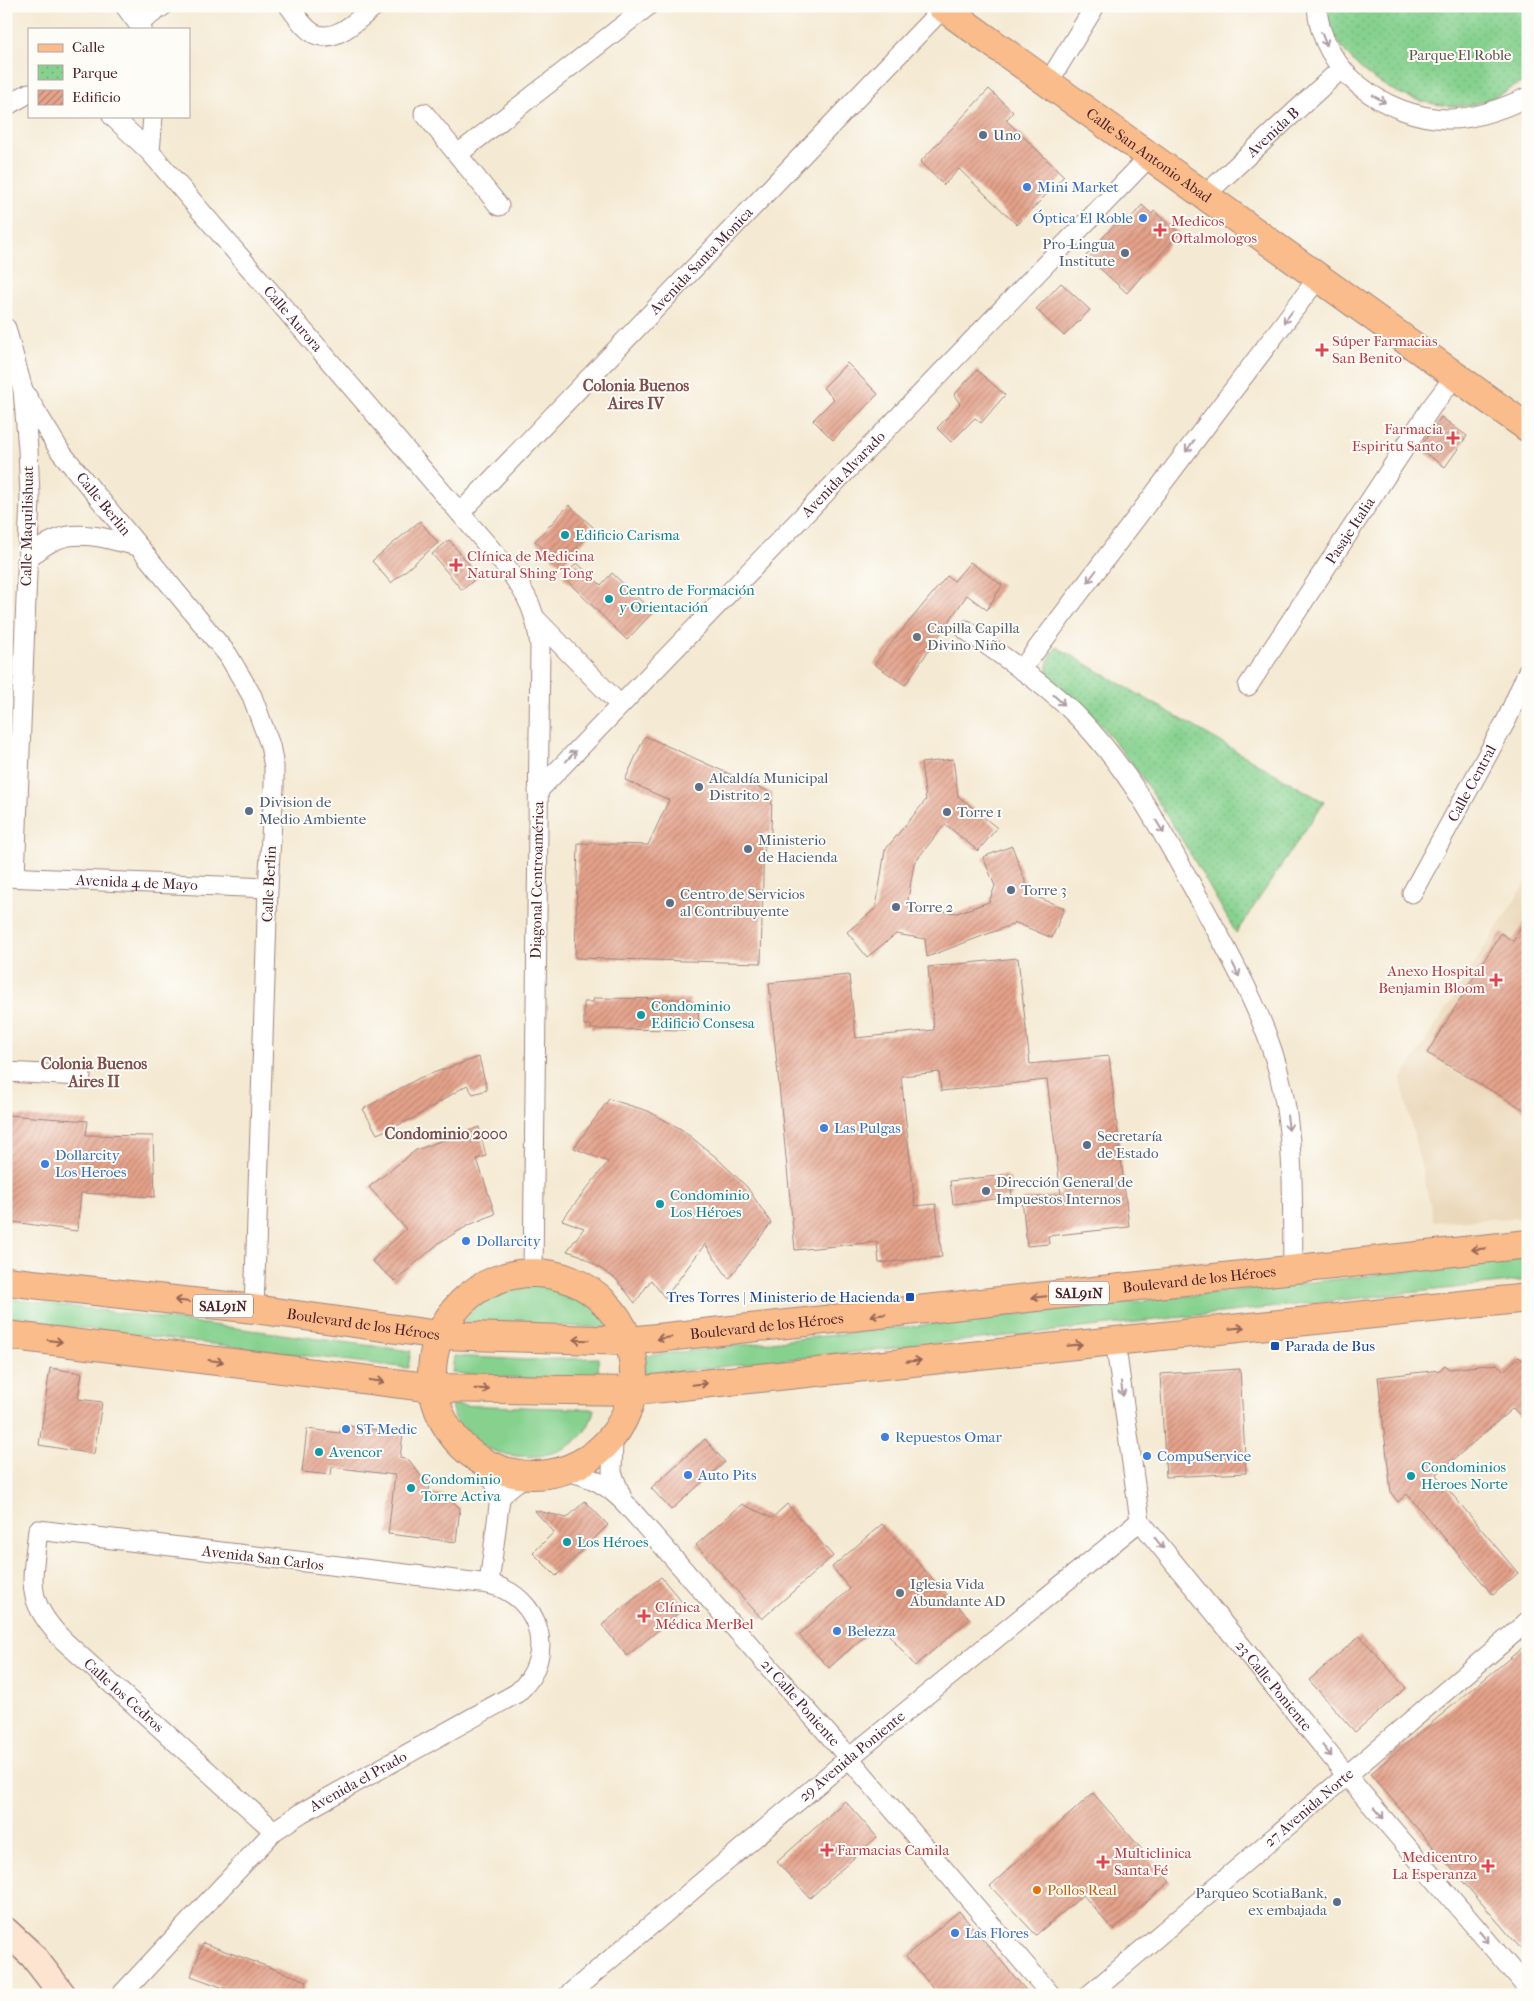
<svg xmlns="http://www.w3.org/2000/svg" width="1534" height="2001" viewBox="0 0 1534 2001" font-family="'IM FELL French Canon',serif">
<defs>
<pattern id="park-dots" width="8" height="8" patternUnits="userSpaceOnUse" patternTransform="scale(1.25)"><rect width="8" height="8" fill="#86d18e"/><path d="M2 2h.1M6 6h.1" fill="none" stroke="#75b37b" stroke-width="1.8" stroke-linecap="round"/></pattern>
<pattern id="building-hatch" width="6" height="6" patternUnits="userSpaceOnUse" patternTransform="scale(1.25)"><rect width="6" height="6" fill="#e4a28a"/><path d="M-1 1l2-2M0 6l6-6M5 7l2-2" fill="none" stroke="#bb8371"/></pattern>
</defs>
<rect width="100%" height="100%" fill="#fdfcf7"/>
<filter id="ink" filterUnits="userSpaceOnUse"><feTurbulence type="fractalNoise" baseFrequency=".02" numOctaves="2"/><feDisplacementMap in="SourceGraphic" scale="10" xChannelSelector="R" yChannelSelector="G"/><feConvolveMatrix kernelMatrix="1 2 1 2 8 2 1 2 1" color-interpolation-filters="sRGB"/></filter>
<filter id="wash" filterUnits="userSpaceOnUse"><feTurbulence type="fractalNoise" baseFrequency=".0096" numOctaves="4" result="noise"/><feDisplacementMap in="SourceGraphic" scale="20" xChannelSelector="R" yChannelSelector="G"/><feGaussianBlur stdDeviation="1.12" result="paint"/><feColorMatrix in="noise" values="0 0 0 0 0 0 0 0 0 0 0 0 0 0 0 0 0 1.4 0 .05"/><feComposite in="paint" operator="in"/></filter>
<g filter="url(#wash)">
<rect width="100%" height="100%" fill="#f4e9d2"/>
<path fill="#ebd8ba" d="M1528,879V1217L1434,1222L1401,1080Z"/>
<g fill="#86d18e" stroke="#68785c">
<path d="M1528,1258V1280L644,1375V1356Z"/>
<path d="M526,1282C560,1284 592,1296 609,1328L463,1322C480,1300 498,1284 526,1282Z"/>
<path d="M6,1298L411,1351L408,1368L6,1319Z"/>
<path d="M454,1356L526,1360L598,1358L599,1378L530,1379L452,1373Z"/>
<path d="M451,1405L594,1409C582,1477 463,1469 451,1405Z"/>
</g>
<g fill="url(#park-dots)" stroke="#68785c">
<path d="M1324,6H1528V79C1512,88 1482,105 1465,106C1412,109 1352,77 1331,28C1327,21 1324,14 1324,6Z"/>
<path d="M1057,647L1324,802L1236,933C1199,869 1164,804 1118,746C1107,732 1095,718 1082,706C1071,696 1055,689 1049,675C1044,663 1050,656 1057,647Z"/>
</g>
<g id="blocks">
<g fill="url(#building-hatch)">
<path d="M989,89L1013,112L1006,120L1064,176L1017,225L959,169L944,185L920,162Z"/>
<path d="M1142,205L1152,214L1154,211L1179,233L1127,293L1086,256L1124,214L1130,219Z"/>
<path d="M1061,283L1090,310L1064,336L1036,309Z"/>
<path d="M847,363L878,394L833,440L813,420L834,399L823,388Z"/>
<path d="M977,370L1005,395L981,423L975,418L951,442L937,428L960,404L954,395Z"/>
<path d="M1441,417L1467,436L1445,467L1419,449Z"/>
<path d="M569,505L595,529L561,565L535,541Z"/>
<path d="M420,521L438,543L391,583L372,561Z"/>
<path d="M449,540L479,576L462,590L432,554Z"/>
<path d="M970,562L1002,585L987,610L967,595L905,685L874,664L947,576L954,581Z"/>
<path d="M577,563L601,585L612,573L653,612L627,640L563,577Z"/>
<path d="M645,736L772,793L771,833H764L761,963L575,958L578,843L648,845L669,800L625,780Z"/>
<path d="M953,759L958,796L997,828L978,851L945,824L914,863L907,906L957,913L989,902L995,886L983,857L1012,846L1030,894L1064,908L1052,938L1014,922V924L927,957L925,939L896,934L867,957L847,932L876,908L885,850L926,800L921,763Z"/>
<path d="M1528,917V1112L1427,1053L1501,933L1513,941Z"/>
<path d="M1018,958L1030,1064L1109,1056L1129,1227L1048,1236L1049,1244L1027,1246L1022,1199L1061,1195L1047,1080L941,1091L939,1072L901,1076L915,1206L936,1204L942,1257L879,1263L877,1242L795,1250L769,983L849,975L856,1038L934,1030L928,967Z"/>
<path d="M594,998L690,999V1005H698L699,1027H691L690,1030L591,1029V1025H584V1002H593Z"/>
<path d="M479,1057L487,1090L473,1094L467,1085L412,1119L377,1134L363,1109L419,1078Z"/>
<path d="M609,1099L648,1111L681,1129L717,1158L747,1187L771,1223L729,1279L705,1244L665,1298L651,1280L635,1303L616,1279L580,1255L567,1251L584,1228L562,1220L608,1162L574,1148Z"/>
<path d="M6,1115L88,1121L86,1135L153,1136L155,1197L81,1193L77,1231L6,1221Z"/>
<path d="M479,1127L486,1156L477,1159L495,1214L469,1225L440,1242L395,1281L372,1261L406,1229L369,1187L416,1150Z"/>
<path d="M1006,1175V1178L1010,1177L1012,1197L953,1204L950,1181Z"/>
<path d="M1519,1357L1522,1360H1528V1425L1513,1408L1436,1475L1518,1573L1493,1595L1407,1494L1398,1502L1391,1493L1378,1377L1440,1370L1445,1365L1449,1369L1497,1364L1504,1371Z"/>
<path d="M50,1368L82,1373L78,1399L102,1402L94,1454L39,1445Z"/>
<path d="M1240,1369L1246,1473L1166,1477L1160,1374Z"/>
<path d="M341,1425L403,1433L400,1458L409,1460L424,1480L430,1481L429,1493L445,1495L460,1508L456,1542L388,1534L395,1475L332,1467L331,1475L302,1472L307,1429L340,1433Z"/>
<path d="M705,1439L725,1462L671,1510L651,1488Z"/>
<path d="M585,1501L608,1525L556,1576L533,1553L554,1532L534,1510L567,1518Z"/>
<path d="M742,1504L772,1518L787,1504L833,1556L762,1619L696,1545Z"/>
<path d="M882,1524L970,1619L915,1666L879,1623L829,1668L799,1635L850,1589L832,1567Z"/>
<path d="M661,1577L686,1607L627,1656L602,1625Z"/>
<path d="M1360,1636L1406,1688L1355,1732L1309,1680Z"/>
<path d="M1528,1643V1957L1370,1774Z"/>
<path d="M1093,1793L1170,1882L1113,1930L1083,1895L1036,1935L990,1886Z"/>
<path d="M845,1801L877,1837L810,1898L777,1862Z"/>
<path d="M959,1911L1030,1995H939L906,1956Z"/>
<path d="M203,1943L307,1981L302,1995H243L191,1976Z"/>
</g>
</g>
</g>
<g filter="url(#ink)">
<use href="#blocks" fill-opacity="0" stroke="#9f847e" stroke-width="1"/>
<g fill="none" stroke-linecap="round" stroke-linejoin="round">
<g stroke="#9f847e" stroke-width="21">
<g id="street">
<path d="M125,6L142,29"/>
<path d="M289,6C295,14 301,24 310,31C332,48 358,19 375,6"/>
<path d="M1317,6C1320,71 1385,117 1447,119C1473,120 1504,108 1528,97"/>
<path d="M139,23L163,6"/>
<path d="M1048,83L1095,6"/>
<path d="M6,106L29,93"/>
<path d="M424,113L499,206"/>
<path id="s1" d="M112,116L150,152L508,569C528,596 536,612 540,646L533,1273"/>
<path d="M150,152L153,116"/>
<path d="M458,154L648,6"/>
<path id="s2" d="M1204,196L1341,69"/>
<path d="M6,328L23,390L28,449L30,497L15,877"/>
<path id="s3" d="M23,390L60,451L228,655L252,696L270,745L274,767V787L268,888L254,1309"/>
<path id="s4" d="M460,513L943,8"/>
<path d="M27,561C62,522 94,536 138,546"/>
<path d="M537,620L619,704"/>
<path d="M966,630C1003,657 1044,683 1077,716C1131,771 1165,837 1202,904C1233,961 1269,1023 1282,1087C1295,1146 1292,1208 1293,1268"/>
<path d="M1021,670L1318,278"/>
<path id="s5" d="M1248,686L1430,409L1455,376"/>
<path id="s6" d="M538,791L1149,157"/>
<path id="s7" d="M6,877L268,888"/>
<path id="s8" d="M1412,893L1507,719L1528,671"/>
<path d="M6,1072L81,1076"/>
<path id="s9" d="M1115,1340L1140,1521L1347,1776L1528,1989"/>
<path d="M613,1438L612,1473L622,1498"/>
<path d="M481,1460L496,1485L500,1498L489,1584"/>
<path id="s10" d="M564,1471C590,1475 607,1485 625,1503L849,1758L1051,1995"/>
<path d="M500,1498C509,1486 518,1480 532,1475"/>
<path id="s11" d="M121,1995L274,1831L301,1813L517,1693C558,1657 541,1596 489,1584L38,1530C32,1584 24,1600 64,1641L274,1831"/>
<path id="s12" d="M568,1995L849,1758L1140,1521"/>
<path id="s13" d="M1089,1995L1528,1621"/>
</g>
</g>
<g stroke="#9f847e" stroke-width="29">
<path id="secondary" d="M6,1931L33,1956L63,1995"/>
</g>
<g stroke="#9f847e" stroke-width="30">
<g id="primary">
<path id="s14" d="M941,6L1528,428"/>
<circle cx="533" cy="1374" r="101"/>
<path id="s15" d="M6,1281L254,1309L439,1335L629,1341L1528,1244"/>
<path d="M6,1335L434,1388L634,1391L1528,1298"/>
</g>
</g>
<use href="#street" stroke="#fff" stroke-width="19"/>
<use href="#secondary" stroke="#fde4d0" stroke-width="26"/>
<use href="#primary" stroke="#f9bc8a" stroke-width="28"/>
</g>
<defs><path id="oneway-shaft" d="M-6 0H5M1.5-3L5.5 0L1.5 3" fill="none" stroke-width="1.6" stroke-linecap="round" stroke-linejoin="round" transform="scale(1.25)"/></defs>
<g stroke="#ae9aa0">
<use href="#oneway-shaft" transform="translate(1324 39) rotate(68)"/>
<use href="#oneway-shaft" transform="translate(1379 99) rotate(30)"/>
<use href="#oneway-shaft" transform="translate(1288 317) rotate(127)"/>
<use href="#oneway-shaft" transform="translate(1190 446) rotate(127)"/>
<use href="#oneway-shaft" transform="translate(1092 576) rotate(127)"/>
<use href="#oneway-shaft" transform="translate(1059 700) rotate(42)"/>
<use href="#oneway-shaft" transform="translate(571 756) rotate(-47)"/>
<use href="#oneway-shaft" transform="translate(1160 827) rotate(59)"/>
<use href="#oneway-shaft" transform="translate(1236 970) rotate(64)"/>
<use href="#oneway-shaft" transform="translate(1288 1123) rotate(83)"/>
<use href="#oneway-shaft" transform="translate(1122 1389) rotate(82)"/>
<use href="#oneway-shaft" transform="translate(1159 1543) rotate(51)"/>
<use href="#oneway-shaft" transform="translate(1327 1751) rotate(51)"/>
<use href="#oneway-shaft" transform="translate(1379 1813) rotate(50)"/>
<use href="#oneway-shaft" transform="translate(1484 1937) rotate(50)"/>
</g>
<g stroke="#996656">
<use href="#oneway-shaft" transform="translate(1479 1249) rotate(174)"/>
<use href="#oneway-shaft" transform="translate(1039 1297) rotate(174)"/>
<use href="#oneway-shaft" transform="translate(182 1301) rotate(-173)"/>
<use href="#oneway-shaft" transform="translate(878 1315) rotate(174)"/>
<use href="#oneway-shaft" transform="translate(1237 1328) rotate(-6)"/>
<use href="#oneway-shaft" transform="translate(664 1338) rotate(174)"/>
<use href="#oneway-shaft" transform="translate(581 1340) rotate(-178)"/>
<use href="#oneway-shaft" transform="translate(55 1341) rotate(7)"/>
<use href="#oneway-shaft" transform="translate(1075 1345) rotate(-6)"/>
<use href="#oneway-shaft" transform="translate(216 1361) rotate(7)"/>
<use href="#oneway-shaft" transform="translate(914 1361) rotate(-6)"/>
<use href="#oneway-shaft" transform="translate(377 1381) rotate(7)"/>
<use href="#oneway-shaft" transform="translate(700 1384) rotate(-6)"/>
<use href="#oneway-shaft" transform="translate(482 1389) rotate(1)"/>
</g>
</g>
<g fill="#5c6f8a" stroke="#fdfcf7" stroke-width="2">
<circle cx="983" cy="135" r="5"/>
<circle cx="1125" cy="253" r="5"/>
<circle cx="699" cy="787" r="5"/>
<circle cx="249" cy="811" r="5"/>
<circle cx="947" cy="812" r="5"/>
<circle cx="748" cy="849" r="5"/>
<circle cx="1011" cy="890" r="5"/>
<circle cx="670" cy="903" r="5"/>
<circle cx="896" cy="907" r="5"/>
<circle cx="1087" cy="1145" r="5"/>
<circle cx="986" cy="1191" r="5"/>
<circle cx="1337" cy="1902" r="5"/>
</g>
<g fill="#3f7fe0" stroke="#fdfcf7" stroke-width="2">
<circle cx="1027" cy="187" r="5"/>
<circle cx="1143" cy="218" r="5"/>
<circle cx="824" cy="1128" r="5"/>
<circle cx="45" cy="1164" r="5"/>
<circle cx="466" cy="1241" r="5"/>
<circle cx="346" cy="1429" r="5"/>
<circle cx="885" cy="1437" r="5"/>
<circle cx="1147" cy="1456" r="5"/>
<circle cx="688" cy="1475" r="5"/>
<circle cx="837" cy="1631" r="5"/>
<circle cx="955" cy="1933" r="5"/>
</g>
<g fill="#e0444e" stroke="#fdfcf7" stroke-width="2">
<path d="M1157.5 222.5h5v5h5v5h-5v5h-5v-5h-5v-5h5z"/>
<path d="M1319.5 342.5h5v5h5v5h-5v5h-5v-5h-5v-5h5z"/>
<path d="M1450.5 430.5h5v5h5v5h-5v5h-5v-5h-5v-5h5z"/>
<path d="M453.5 557.5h5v5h5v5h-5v5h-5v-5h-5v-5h5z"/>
<path d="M1493.5 972.5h5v5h5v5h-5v5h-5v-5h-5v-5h5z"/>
<path d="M641.5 1608.5h5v5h5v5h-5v5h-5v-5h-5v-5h5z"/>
<path d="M824.5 1842.5h5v5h5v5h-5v5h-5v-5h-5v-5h5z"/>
<path d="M1100.5 1854.5h5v5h5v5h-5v5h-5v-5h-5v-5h5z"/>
<path d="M1485.5 1858.5h5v5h5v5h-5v5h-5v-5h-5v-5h5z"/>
</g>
<g fill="#0f9aa8" stroke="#fdfcf7" stroke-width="2">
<circle cx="565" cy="535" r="5"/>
<circle cx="609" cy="599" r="5"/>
<circle cx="641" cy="1015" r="5"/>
<circle cx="660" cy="1204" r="5"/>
<circle cx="319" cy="1452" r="5"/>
<circle cx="1411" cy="1476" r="5"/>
<circle cx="411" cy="1488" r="5"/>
<circle cx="567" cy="1542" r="5"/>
</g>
<g fill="#6b7280" stroke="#fdfcf7" stroke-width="2">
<circle cx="917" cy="637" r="5"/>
<circle cx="900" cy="1593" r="5"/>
</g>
<g fill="#1a4fb4" stroke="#fdfcf7" stroke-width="2">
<rect x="905" y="1292" width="10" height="10" rx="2.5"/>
<rect x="1270" y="1341" width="10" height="10" rx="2.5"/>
</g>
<circle fill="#e8710a" stroke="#fdfcf7" stroke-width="2" cx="1037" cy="1890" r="5"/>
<g text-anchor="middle" stroke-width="4" stroke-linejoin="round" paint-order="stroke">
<g fill="#fdfcf7" stroke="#806168" stroke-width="1">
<rect x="1049" y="1281.5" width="60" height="23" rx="4"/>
<rect x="193" y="1294.5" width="60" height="23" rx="4"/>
</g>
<g font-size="14" font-weight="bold" fill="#4a1f2b">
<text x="1079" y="1298">SAL91N</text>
<text x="223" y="1311">SAL91N</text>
</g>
<g font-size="15" fill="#5c5449" stroke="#fdfcf7">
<text x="1460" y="60">Parque El Roble</text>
</g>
<g font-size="15" fill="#4a1f2b" stroke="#fdfcf7">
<text dy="5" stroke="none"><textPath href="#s2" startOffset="94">Avenida B</textPath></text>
<text dy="5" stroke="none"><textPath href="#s14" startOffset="256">Calle San Antonio Abad</textPath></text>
<text dy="5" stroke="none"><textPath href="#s4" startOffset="349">Avenida Santa Monica</textPath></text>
<text dy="5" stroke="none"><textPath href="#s1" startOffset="272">Calle Aurora</textPath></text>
<text dy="5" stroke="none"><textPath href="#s6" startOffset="440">Avenida Alvarado</textPath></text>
<text dy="5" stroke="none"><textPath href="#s3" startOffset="140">Calle Berlin</textPath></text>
<text transform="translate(27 526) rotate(-89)" y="5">Calle Maquilishuat</text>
<text dy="5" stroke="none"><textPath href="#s5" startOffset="186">Pasaje Italia</textPath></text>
<text dy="5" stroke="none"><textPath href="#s8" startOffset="125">Calle Central</textPath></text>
<text transform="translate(537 880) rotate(-89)" y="5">Diagonal Centroamérica</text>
<text dy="5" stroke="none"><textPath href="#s7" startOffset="131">Avenida 4 de Mayo</textPath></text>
<text transform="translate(269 884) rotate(-87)" y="5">Calle Berlin</text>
<text dy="5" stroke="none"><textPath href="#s15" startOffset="1200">Boulevard de los Héroes</textPath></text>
<text dy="5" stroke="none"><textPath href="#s15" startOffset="360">Boulevard de los Héroes</textPath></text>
<text dy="5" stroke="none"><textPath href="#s15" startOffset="765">Boulevard de los Héroes</textPath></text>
<text transform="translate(263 1558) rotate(7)" y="5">Avenida San Carlos</text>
<text dy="5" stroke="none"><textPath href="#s9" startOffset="395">23 Calle Poniente</textPath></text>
<text dy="5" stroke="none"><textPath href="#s11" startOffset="1300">Calle los Cedros</textPath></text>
<text dy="5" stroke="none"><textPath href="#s10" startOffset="336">21 Calle Poniente</textPath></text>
<text dy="5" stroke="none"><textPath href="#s12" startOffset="371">29 Avenida Poniente</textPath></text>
<text dy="5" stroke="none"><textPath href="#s11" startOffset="322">Avenida el Prado</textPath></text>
<text dy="5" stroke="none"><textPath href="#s13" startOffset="289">27 Avenida Norte</textPath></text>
</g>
<g font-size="15" fill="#4e5e75" stroke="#fdfcf7" text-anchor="start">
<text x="993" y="140">Uno</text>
<text x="1115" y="249" text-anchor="end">Pro-Lingua<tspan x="1115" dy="17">Institute</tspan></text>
<text x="709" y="783">Alcaldía Municipal<tspan x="709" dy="17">Distrito 2</tspan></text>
<text x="259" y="807">Division de<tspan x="259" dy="17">Medio Ambiente</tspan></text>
<text x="957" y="817">Torre 1</text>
<text x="758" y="845">Ministerio<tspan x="758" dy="17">de Hacienda</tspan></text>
<text x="1021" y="895">Torre 3</text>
<text x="680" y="899">Centro de Servicios<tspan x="680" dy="17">al Contribuyente</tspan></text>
<text x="906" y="912">Torre 2</text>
<text x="1097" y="1141">Secretaría<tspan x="1097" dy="17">de Estado</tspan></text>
<text x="996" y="1187">Dirección General de<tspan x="996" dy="17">Impuestos Internos</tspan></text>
<text x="1327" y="1898" text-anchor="end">Parqueo ScotiaBank,<tspan x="1327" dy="17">ex embajada</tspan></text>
</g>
<g font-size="15" fill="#366cbe" stroke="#fdfcf7" text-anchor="start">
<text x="1037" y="192">Mini Market</text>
<text x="1133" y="223" text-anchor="end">Óptica El Roble</text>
<text x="834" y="1133">Las Pulgas</text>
<text x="55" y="1160">Dollarcity<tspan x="55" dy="17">Los Heroes</tspan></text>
<text x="476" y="1246">Dollarcity</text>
<text x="356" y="1434">ST Medic</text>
<text x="895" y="1442">Repuestos Omar</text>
<text x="1157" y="1461">CompuService</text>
<text x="698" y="1480">Auto Pits</text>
<text x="847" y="1636">Belezza</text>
<text x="965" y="1938">Las Flores</text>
</g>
<g font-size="15" fill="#be3a42" stroke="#fdfcf7" text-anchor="start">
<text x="1171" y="226">Medicos<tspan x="1171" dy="17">Oftalmologos</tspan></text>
<text x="1332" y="346">Súper Farmacias<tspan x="1332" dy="17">San Benito</tspan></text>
<text x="1443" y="434" text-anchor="end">Farmacia<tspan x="1443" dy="17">Espiritu Santo</tspan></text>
<text x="467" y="561">Clínica de Medicina<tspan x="467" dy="17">Natural Shing Tong</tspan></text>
<text x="1485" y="976" text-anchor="end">Anexo Hospital<tspan x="1485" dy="17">Benjamin Bloom</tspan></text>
<text x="655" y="1612">Clínica<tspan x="655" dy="17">Médica MerBel</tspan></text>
<text x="837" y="1855">Farmacias Camila</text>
<text x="1114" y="1858">Multiclinica<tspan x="1114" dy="17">Santa Fé</tspan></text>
<text x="1477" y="1862" text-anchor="end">Medicentro<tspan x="1477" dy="17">La Esperanza</tspan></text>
</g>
<g font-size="15" fill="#0d838f" stroke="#fdfcf7" text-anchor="start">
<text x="575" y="540">Edificio Carisma</text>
<text x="619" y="595">Centro de Formación<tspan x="619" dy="17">y Orientación</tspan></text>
<text x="651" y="1011">Condominio<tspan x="651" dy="17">Edificio Consesa</tspan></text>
<text x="670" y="1200">Condominio<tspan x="670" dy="17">Los Héroes</tspan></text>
<text x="329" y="1457">Avencor</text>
<text x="1421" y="1472">Condominios<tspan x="1421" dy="17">Heroes Norte</tspan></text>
<text x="421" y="1484">Condominio<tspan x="421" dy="17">Torre Activa</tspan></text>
<text x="577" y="1547">Los Héroes</text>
</g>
<g font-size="15" fill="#5b616d" stroke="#fdfcf7" text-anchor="start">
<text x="927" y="633">Capilla Capilla<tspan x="927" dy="17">Divino Niño</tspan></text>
<text x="910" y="1589">Iglesia Vida<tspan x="910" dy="17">Abundante AD</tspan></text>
</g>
<g font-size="15" fill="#164399" stroke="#fdfcf7" text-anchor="end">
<text x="900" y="1302">Tres Torres | Ministerio de Hacienda</text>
<text x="1285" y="1351" text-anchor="start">Parada de Bus</text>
</g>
<g font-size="15" fill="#c56008" stroke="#fdfcf7" text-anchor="start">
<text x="1047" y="1895">Pollos Real</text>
</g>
<g font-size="16" font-weight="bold" fill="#804d4c" stroke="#fdfcf7">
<text x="636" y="391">Colonia Buenos<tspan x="636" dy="18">Aires IV</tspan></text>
<text x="94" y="1069">Colonia Buenos<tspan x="94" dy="18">Aires II</tspan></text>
<text x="446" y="1139">Condominio 2000</text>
</g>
</g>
<rect width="1534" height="2001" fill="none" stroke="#fdfcf7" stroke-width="25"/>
<rect x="28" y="28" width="162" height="90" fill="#fdfcf7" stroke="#b5a4a5"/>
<rect x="38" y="44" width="25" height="8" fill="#f9bc8a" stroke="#b5a4a5"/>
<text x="72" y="52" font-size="15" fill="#4a1f2b">Calle</text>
<rect x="38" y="65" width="25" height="15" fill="url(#park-dots)" stroke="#b5a4a5"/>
<text x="72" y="78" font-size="15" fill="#4a1f2b">Parque</text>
<rect x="38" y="90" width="25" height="15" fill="url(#building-hatch)" stroke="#b5a4a5"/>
<text x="72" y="102" font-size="15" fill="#4a1f2b">Edificio</text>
</svg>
